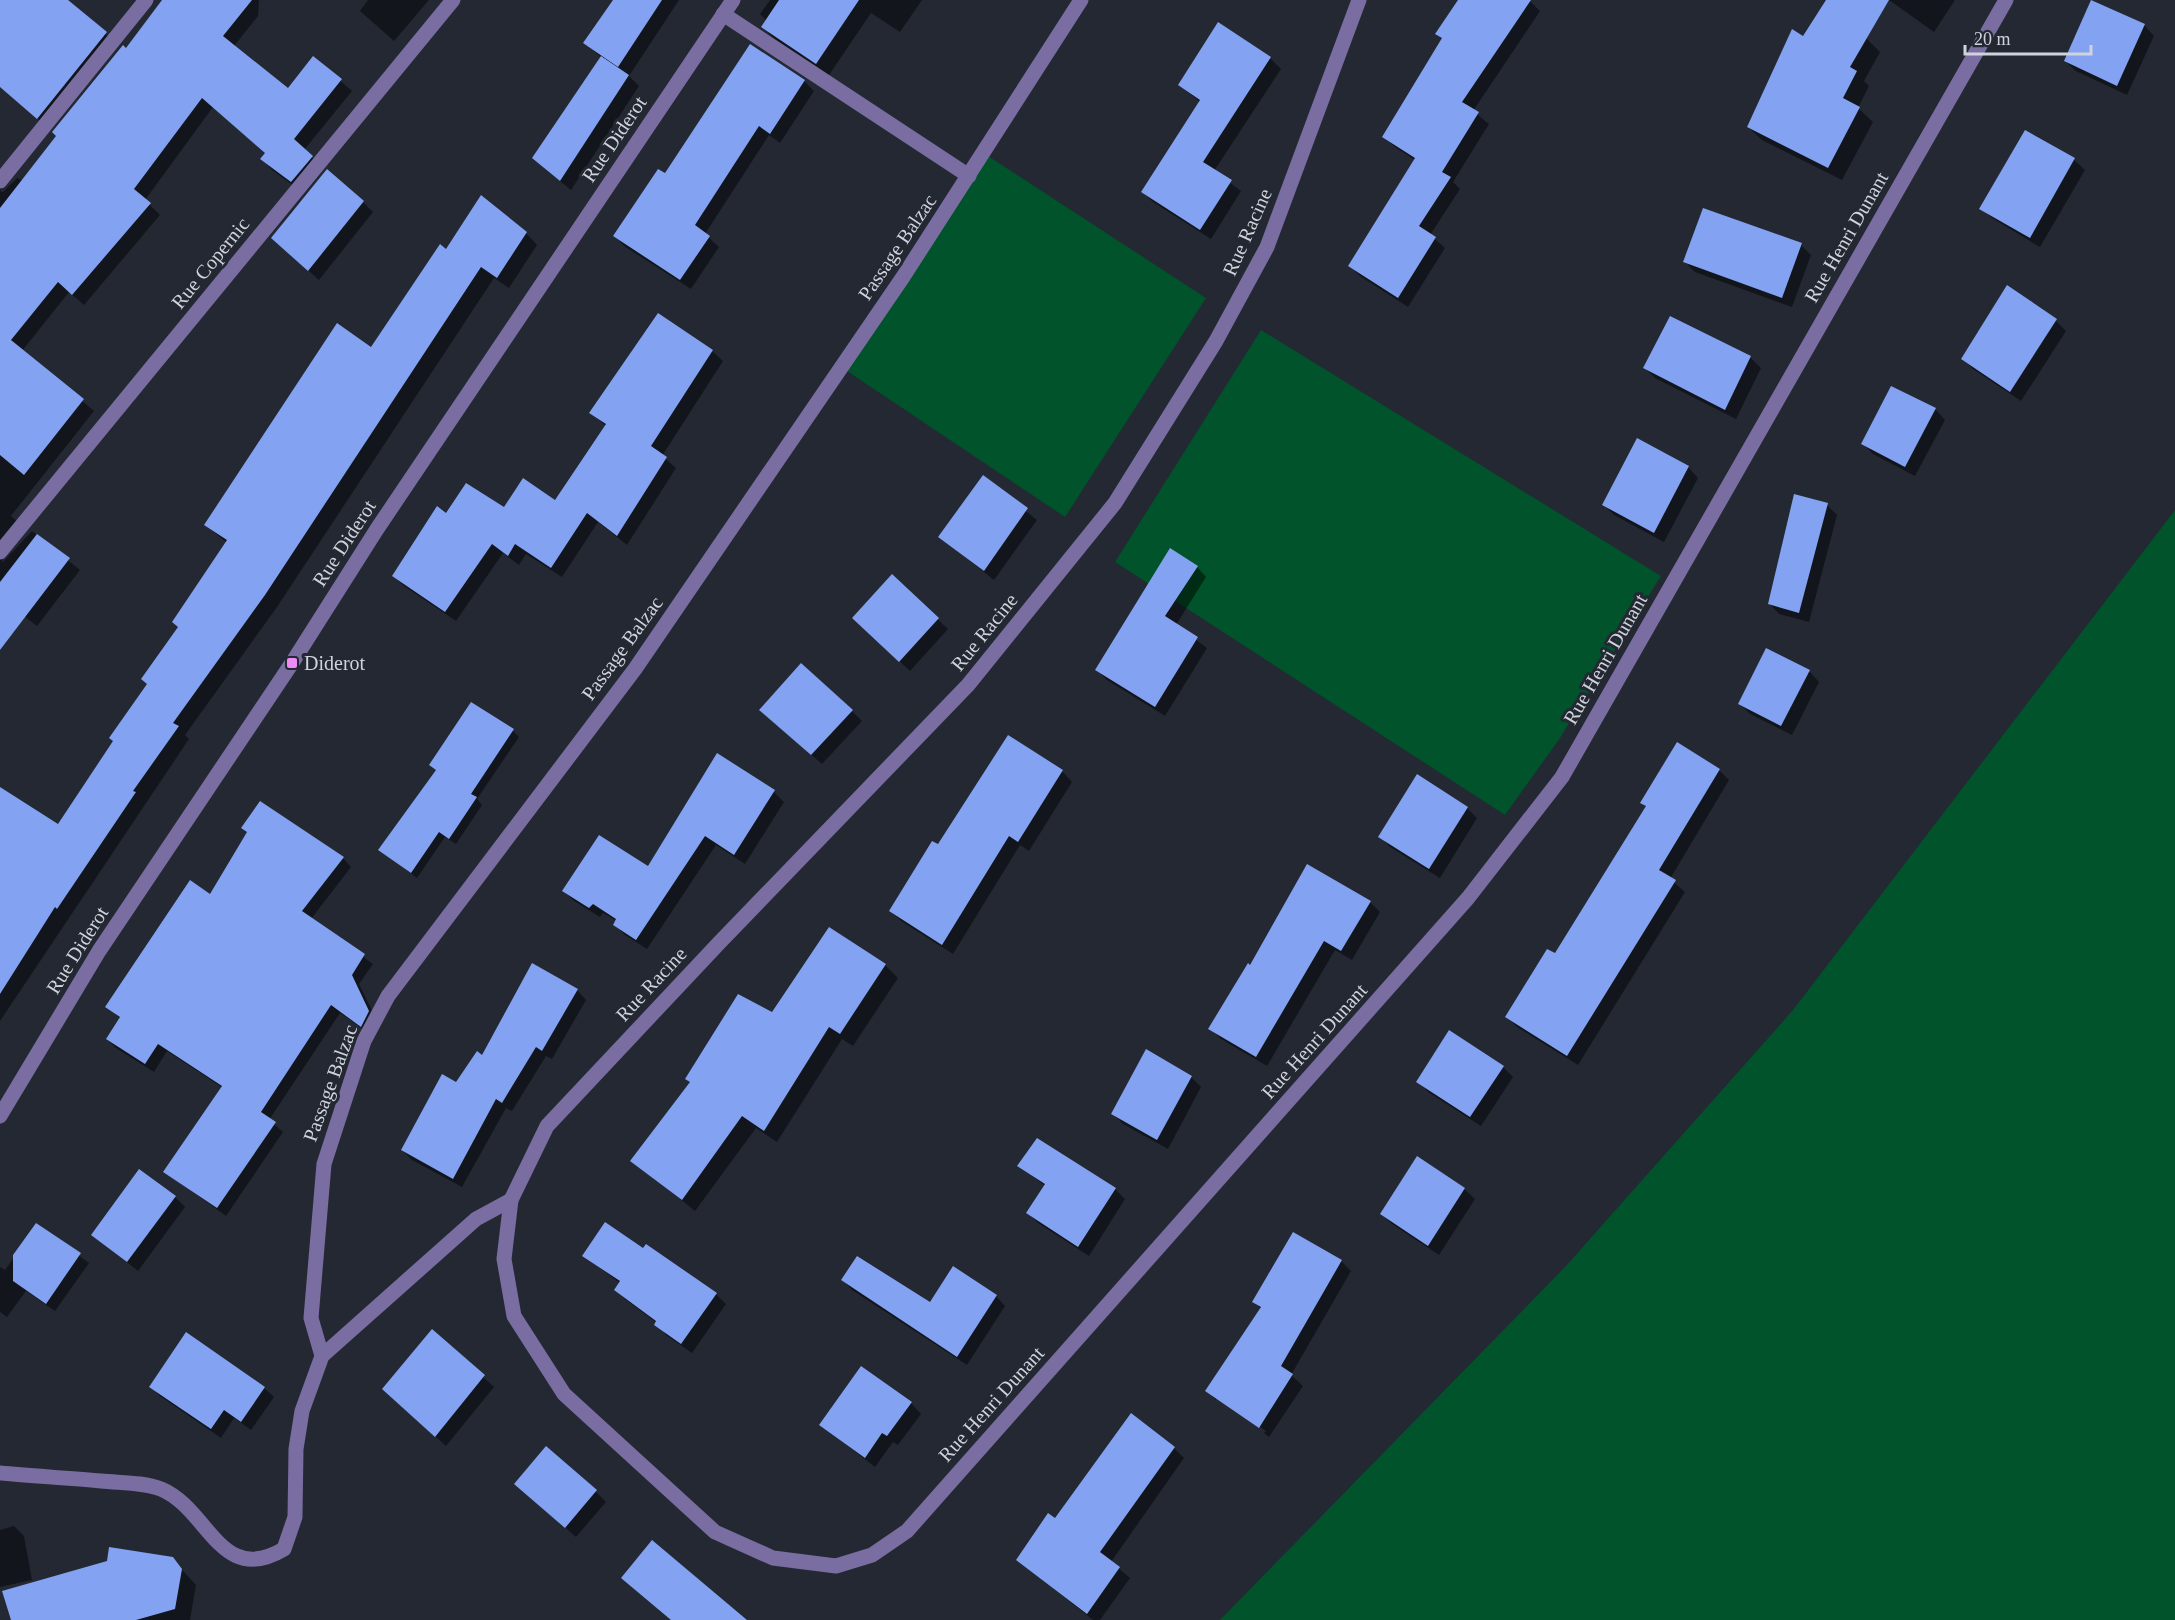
<svg xmlns="http://www.w3.org/2000/svg" width="2175" height="1620" viewBox="0 0 2175 1620" font-family="Georgia,serif">
<rect width="100%" height="100%" fill="#232833"/>
<g fill="#00532a">
<path d="M988,156L1206,298L1065,517L847,371Z"/>
<path d="M1261,330L1661,576L1560,738L1505,815L1115,562Z"/>
<path d="M2175,510V1620H1220L1565,1267L1793,1010Z"/>
</g>
<g fill="#0007">
<path d="M65,0L117,44L48,128L0,83Z"/>
<path d="M166,0H259L258,16L234,46L288,90L314,58L352,91L304,150L322,167L302,192L272,170L262,159L266,153L213,107L145,200L160,215L84,305L69,292L22,351L94,411L11,516L26,529L3,557L2,563L32,531L80,570L37,626L0,598V173L7,181L0,191L3,192L17,178L22,180Z"/>
<path d="M368,0H429L394,41L360,11Z"/>
<path d="M615,0H679L629,76L639,86L571,190L544,168L602,58L585,43Z"/>
<path d="M770,0H922L900,32L871,13L829,75L775,40L763,27L767,21L760,14Z"/>
<path d="M1460,0H1529L1540,11L1473,111L1489,124L1453,182L1460,189L1430,235L1445,248L1408,307L1360,276L1350,266L1415,160L1395,147L1384,137L1443,39L1437,33Z"/>
<path d="M1889,0H1955L1934,32Z"/>
<path d="M1821,10L1867,39L1880,52L1864,81L1869,86L1858,108L1873,122L1842,180L1762,140L1748,127Z"/>
<path d="M1218,24L1270,58L1281,69L1214,171L1241,191L1211,239L1153,202L1143,192L1200,102L1180,85Z"/>
<path d="M2144,25L2154,36L2127,95L2076,71L2065,61Z"/>
<path d="M751,46L804,81L814,91L780,143L769,135L705,234L719,247L691,289L624,246L615,236L665,176Z"/>
<path d="M2025,132L2074,160L2085,170L2040,247L1992,218L1981,208Z"/>
<path d="M363,202L373,212L319,280L283,248Z"/>
<path d="M526,233L537,245L509,288L494,278L277,607L185,735L189,739L0,1021V798L58,827L115,742L227,543L206,525L372,349L446,251Z"/>
<path d="M1801,245L1811,255L1792,307L1695,272L1685,262Z"/>
<path d="M2007,287L2056,321L2066,331L2021,401L1973,369L1963,359Z"/>
<path d="M658,315L712,351L723,361L662,456L676,468L627,545L598,522L562,577L526,554L519,565L503,553L456,621L404,586L394,576L446,515L555,502L606,426L591,413Z"/>
<path d="M1670,318L1750,357L1761,368L1736,419L1655,378L1645,368Z"/>
<path d="M1935,409L1945,420L1915,476L1873,454L1862,443Z"/>
<path d="M1688,467L1698,478L1664,542L1614,515L1604,505Z"/>
<path d="M983,477L1037,520L994,580L940,537Z"/>
<path d="M1827,505L1837,515L1809,622L1779,614L1769,603Z"/>
<path d="M1197,567L1206,577L1176,625L1207,648L1165,716L1107,680L1097,670Z"/>
<path d="M892,576L948,629L910,671L864,628Z"/>
<path d="M1809,671L1819,682L1792,735L1750,714L1740,704Z"/>
<path d="M852,711L862,721L822,764L771,720Z"/>
<path d="M513,731L519,737L477,799L482,805L456,844L445,837L417,878L380,850L437,771L430,765Z"/>
<path d="M1719,770L1729,780L1670,879L1685,892L1578,1065L1517,1027L1507,1017L1556,956L1647,808L1642,802Z"/>
<path d="M1062,771L1072,782L1029,851L1020,845L953,954L901,921L891,911L938,846Z"/>
<path d="M774,792L784,802L745,864L716,845L647,949L625,935L615,925L617,921L603,913L600,917L574,901L564,891L649,869Z"/>
<path d="M1467,808L1477,818L1440,878L1390,847L1380,836Z"/>
<path d="M343,858L351,867L311,919L373,964L359,984L377,1021L370,1034L340,1013L269,1120L283,1132L226,1216L165,1172L223,1088L167,1051L154,1072L116,1048L107,1039L121,1019L107,1007L210,896Z"/>
<path d="M1370,902L1380,912L1352,960L1335,950L1267,1066L1221,1039L1210,1028L1251,967Z"/>
<path d="M829,929L885,965L898,978L853,1046L842,1039L777,1142L756,1128L695,1211L632,1160L691,1083L773,1014Z"/>
<path d="M577,990L586,1000L552,1059L546,1056L512,1111L506,1108L462,1187L412,1160L402,1150L483,1057Z"/>
<path d="M1503,1067L1513,1077L1481,1126L1428,1092L1418,1081Z"/>
<path d="M1191,1077L1201,1087L1168,1149L1123,1124L1113,1114Z"/>
<path d="M1417,1158L1464,1189L1475,1199L1439,1255L1392,1224L1381,1214Z"/>
<path d="M1019,1165L1115,1189L1125,1199L1089,1256L1038,1223L1028,1213L1045,1186Z"/>
<path d="M175,1197L185,1207L138,1271L93,1235Z"/>
<path d="M37,1225L89,1263L55,1311L26,1291L7,1317L0,1312V1267L5,1270Z"/>
<path d="M643,1250L716,1294L726,1304L692,1353L666,1335L657,1323L626,1300L616,1290L620,1283L584,1256Z"/>
<path d="M1341,1261L1351,1271L1291,1375L1303,1386L1269,1437L1264,1433L1266,1431L1216,1397V1400L1207,1391L1261,1309L1254,1302Z"/>
<path d="M843,1280L931,1304L996,1296L1005,1306L967,1365L852,1290Z"/>
<path d="M432,1331L494,1387L446,1446L394,1399Z"/>
<path d="M151,1387L264,1388L274,1397L251,1430L234,1418L221,1438L160,1396Z"/>
<path d="M911,1403L921,1414L898,1445L893,1442L875,1467L821,1425Z"/>
<path d="M1174,1448L1184,1458L1111,1562L1130,1578L1100,1620H1093L1018,1560L1055,1520Z"/>
<path d="M516,1484L596,1492L606,1502L576,1537Z"/>
<path d="M14,1526L24,1536L32,1580L0,1587V1530Z"/>
<path d="M172,1559L196,1585L190,1620H12Z"/>
</g>
<g fill="#83a2f1">
<path d="M0,0H68L107,32L37,119L0,87Z"/>
<path d="M162,0H252L223,36L288,88L313,56L342,79L294,139L313,156L291,182L260,159L265,153L202,98L134,189L151,203L72,295L58,282L11,340L84,399L24,475L0,455V208L56,136L52,132L123,45L126,48Z"/>
<path d="M613,0H662L618,67L583,43Z"/>
<path d="M779,0H859L816,64L761,27Z"/>
<path d="M1458,0H1531L1462,102L1479,112L1442,172L1451,177L1419,226L1436,237L1398,298L1348,266L1415,158L1382,137L1442,38L1435,34Z"/>
<path d="M1826,0H1889L1850,67L1857,71L1843,98L1860,107L1828,168L1747,127L1792,29L1803,36Z"/>
<path d="M2091,0L2145,24L2117,86L2064,61Z"/>
<path d="M1218,22L1271,57L1203,162L1232,180L1200,230L1141,192L1200,100L1178,85Z"/>
<path d="M750,44L805,80L770,134L759,126L695,225L710,236L680,280L613,236L658,169L665,173Z"/>
<path d="M601,56L629,75L560,181L532,158Z"/>
<path d="M2025,130L2075,158L2030,238L1979,209Z"/>
<path d="M327,169L364,201L308,271L271,238Z"/>
<path d="M481,195L527,232L497,278L481,267L265,595L173,723L179,726L133,791L136,792L57,909L55,907L0,994V787L58,824L113,741L109,738L147,684L141,679L178,627L172,622L227,540L204,525L337,323L371,347L440,244L446,249Z"/>
<path d="M1703,208L1802,243L1782,298L1683,262Z"/>
<path d="M2007,285L2057,319L2010,392L1961,359Z"/>
<path d="M658,313L713,350L651,446L667,457L617,536L587,513L551,568L515,544L508,556L492,544L445,612L392,576L437,506L446,513L466,483L504,507L523,478L555,500L606,424L589,413Z"/>
<path d="M1670,316L1751,356L1725,410L1643,368Z"/>
<path d="M1891,386L1936,408L1905,467L1861,444Z"/>
<path d="M1637,438L1689,466L1654,533L1602,505Z"/>
<path d="M983,475L1028,508L984,571L938,537Z"/>
<path d="M1794,494L1828,503L1799,613L1768,604Z"/>
<path d="M37,534L70,558L0,650V582Z"/>
<path d="M1170,548L1198,566L1165,616L1198,637L1155,707L1095,670Z"/>
<path d="M892,574L939,618L899,662L852,618Z"/>
<path d="M1766,648L1810,670L1781,726L1738,704Z"/>
<path d="M801,663L853,710L811,755L759,710Z"/>
<path d="M471,702L514,729L471,794L477,797L449,839L439,832L411,873L378,850L436,770L429,765Z"/>
<path d="M1008,735L1063,770L1018,842L1009,836L942,945L889,911L932,841L938,844Z"/>
<path d="M1677,742L1720,769L1659,870L1676,880L1567,1056L1505,1017L1547,949L1555,953L1646,806L1640,803Z"/>
<path d="M717,753L775,790L734,855L705,836L636,940L613,925L616,919L593,904L589,908L562,891L599,835L648,866Z"/>
<path d="M1417,774L1468,807L1429,869L1378,837Z"/>
<path d="M260,801L344,857L302,911L365,954L352,975L369,1011L361,1027L331,1005L261,1112L276,1122L217,1208L163,1172L222,1086L158,1044L145,1064L106,1039L120,1017L105,1007L190,880L210,894L247,832L241,828Z"/>
<path d="M1307,864L1371,901L1341,951L1324,941L1256,1057L1208,1029L1248,963L1250,965Z"/>
<path d="M829,927L886,964L840,1034L829,1027L764,1131L742,1116L682,1200L630,1161L690,1082L685,1079L738,994L772,1012Z"/>
<path d="M532,963L578,989L542,1051L536,1047L502,1103L496,1099L453,1179L401,1150L442,1074L456,1082L477,1051L482,1055Z"/>
<path d="M1449,1030L1504,1066L1470,1117L1416,1082Z"/>
<path d="M1146,1049L1192,1076L1157,1140L1111,1114Z"/>
<path d="M1037,1138L1116,1188L1078,1247L1026,1213L1045,1184L1017,1166Z"/>
<path d="M1417,1156L1465,1188L1428,1246L1380,1214Z"/>
<path d="M139,1169L176,1196L127,1262L91,1235Z"/>
<path d="M605,1222L643,1248L646,1244L717,1293L681,1344L654,1325L656,1321L614,1290L620,1281L582,1256Z"/>
<path d="M36,1223L81,1253L46,1304L13,1281V1255Z"/>
<path d="M1293,1232L1342,1260L1281,1366L1293,1374L1259,1428L1205,1391L1261,1307L1252,1302Z"/>
<path d="M857,1256L930,1302L953,1266L997,1295L957,1357L841,1280Z"/>
<path d="M432,1329L485,1375L435,1437L382,1389Z"/>
<path d="M186,1332L265,1387L241,1422L224,1410L211,1429L149,1387Z"/>
<path d="M861,1366L912,1402L887,1436L882,1433L865,1458L819,1425Z"/>
<path d="M1131,1413L1175,1447L1100,1552L1120,1567L1087,1614L1016,1560L1048,1513L1055,1518Z"/>
<path d="M546,1446L597,1490L565,1528L514,1484Z"/>
<path d="M652,1540L747,1620H671L621,1578Z"/>
<path d="M109,1547L173,1557L182,1569L175,1609L136,1620H11L2,1591L107,1561Z"/>
</g>
<g fill="none" stroke-linecap="round" stroke-linejoin="round">
<g stroke="#796da1" stroke-width="15">
<path d="M1359,0L1267,247L1216,341L1115,503L968,685L719,943L547,1126L511,1200L504,1259L514,1316L564,1394L715,1532L773,1558L836,1566L872,1555L907,1531L1468,898L1562,777L2006,0"/>
<path d="M723,14L969,176"/>
<path d="M0,181L146,0"/>
<path d="M0,552L453,0"/>
<path d="M0,1116L99,951L292,663L377,529L733,0"/>
<path d="M322,1356L311,1318L324,1164L364,1041L388,996L635,669L903,277L1081,0"/>
<path d="M0,1473C34,1476 68,1478 101,1481C121,1483 143,1482 161,1489C209,1509 220,1587 284,1549L295,1517L296,1449L302,1411L322,1356L476,1219L511,1200"/>
</g>
</g>
<rect fill="#ef8bf6" stroke="#232833" stroke-width="2" x="286" y="657" width="12" height="12" rx="3"/>
<g text-anchor="middle" stroke-width="6" stroke-linejoin="round" paint-order="stroke">
<g font-size="20" fill="#d0d3db" stroke="#232833">
<text transform="translate(614 139) rotate(-56)" y="7">Rue Diderot</text>
<text transform="translate(1247 232) rotate(-66)" y="7">Rue Racine</text>
<text transform="translate(1846 237) rotate(-60)" y="7">Rue Henri Dunant</text>
<text transform="translate(897 247) rotate(-56)" y="7">Passage Balzac</text>
<text transform="translate(210 263) rotate(-51)" y="7">Rue Copernic</text>
<text transform="translate(344 543) rotate(-57)" y="7">Rue Diderot</text>
<text transform="translate(984 632) rotate(-51)" y="7">Rue Racine</text>
<text transform="translate(622 648) rotate(-54)" y="7">Passage Balzac</text>
<text transform="translate(1605 659) rotate(-60)" y="7">Rue Henri Dunant</text>
<text transform="translate(77 950) rotate(-58)" y="7">Rue Diderot</text>
<text transform="translate(651 984) rotate(-47)" y="7">Rue Racine</text>
<text transform="translate(1314 1041) rotate(-48)" y="7">Rue Henri Dunant</text>
<text transform="translate(330 1083) rotate(-70)" y="7">Passage Balzac</text>
<text transform="translate(991 1404) rotate(-48)" y="7">Rue Henri Dunant</text>
</g>
<g font-size="20" fill="#d0d3db" stroke="#232833" text-anchor="start">
<text x="304" y="670">Diderot</text>
</g>
</g>
<path d="M1965 45v9h126v-9" fill="none" stroke="#d0d3db" stroke-width="3"/>
<text x="1974" y="45" font-size="18" fill="#d0d3db" stroke="#232833" stroke-width="4.5" paint-order="stroke">20 m</text>
</svg>
